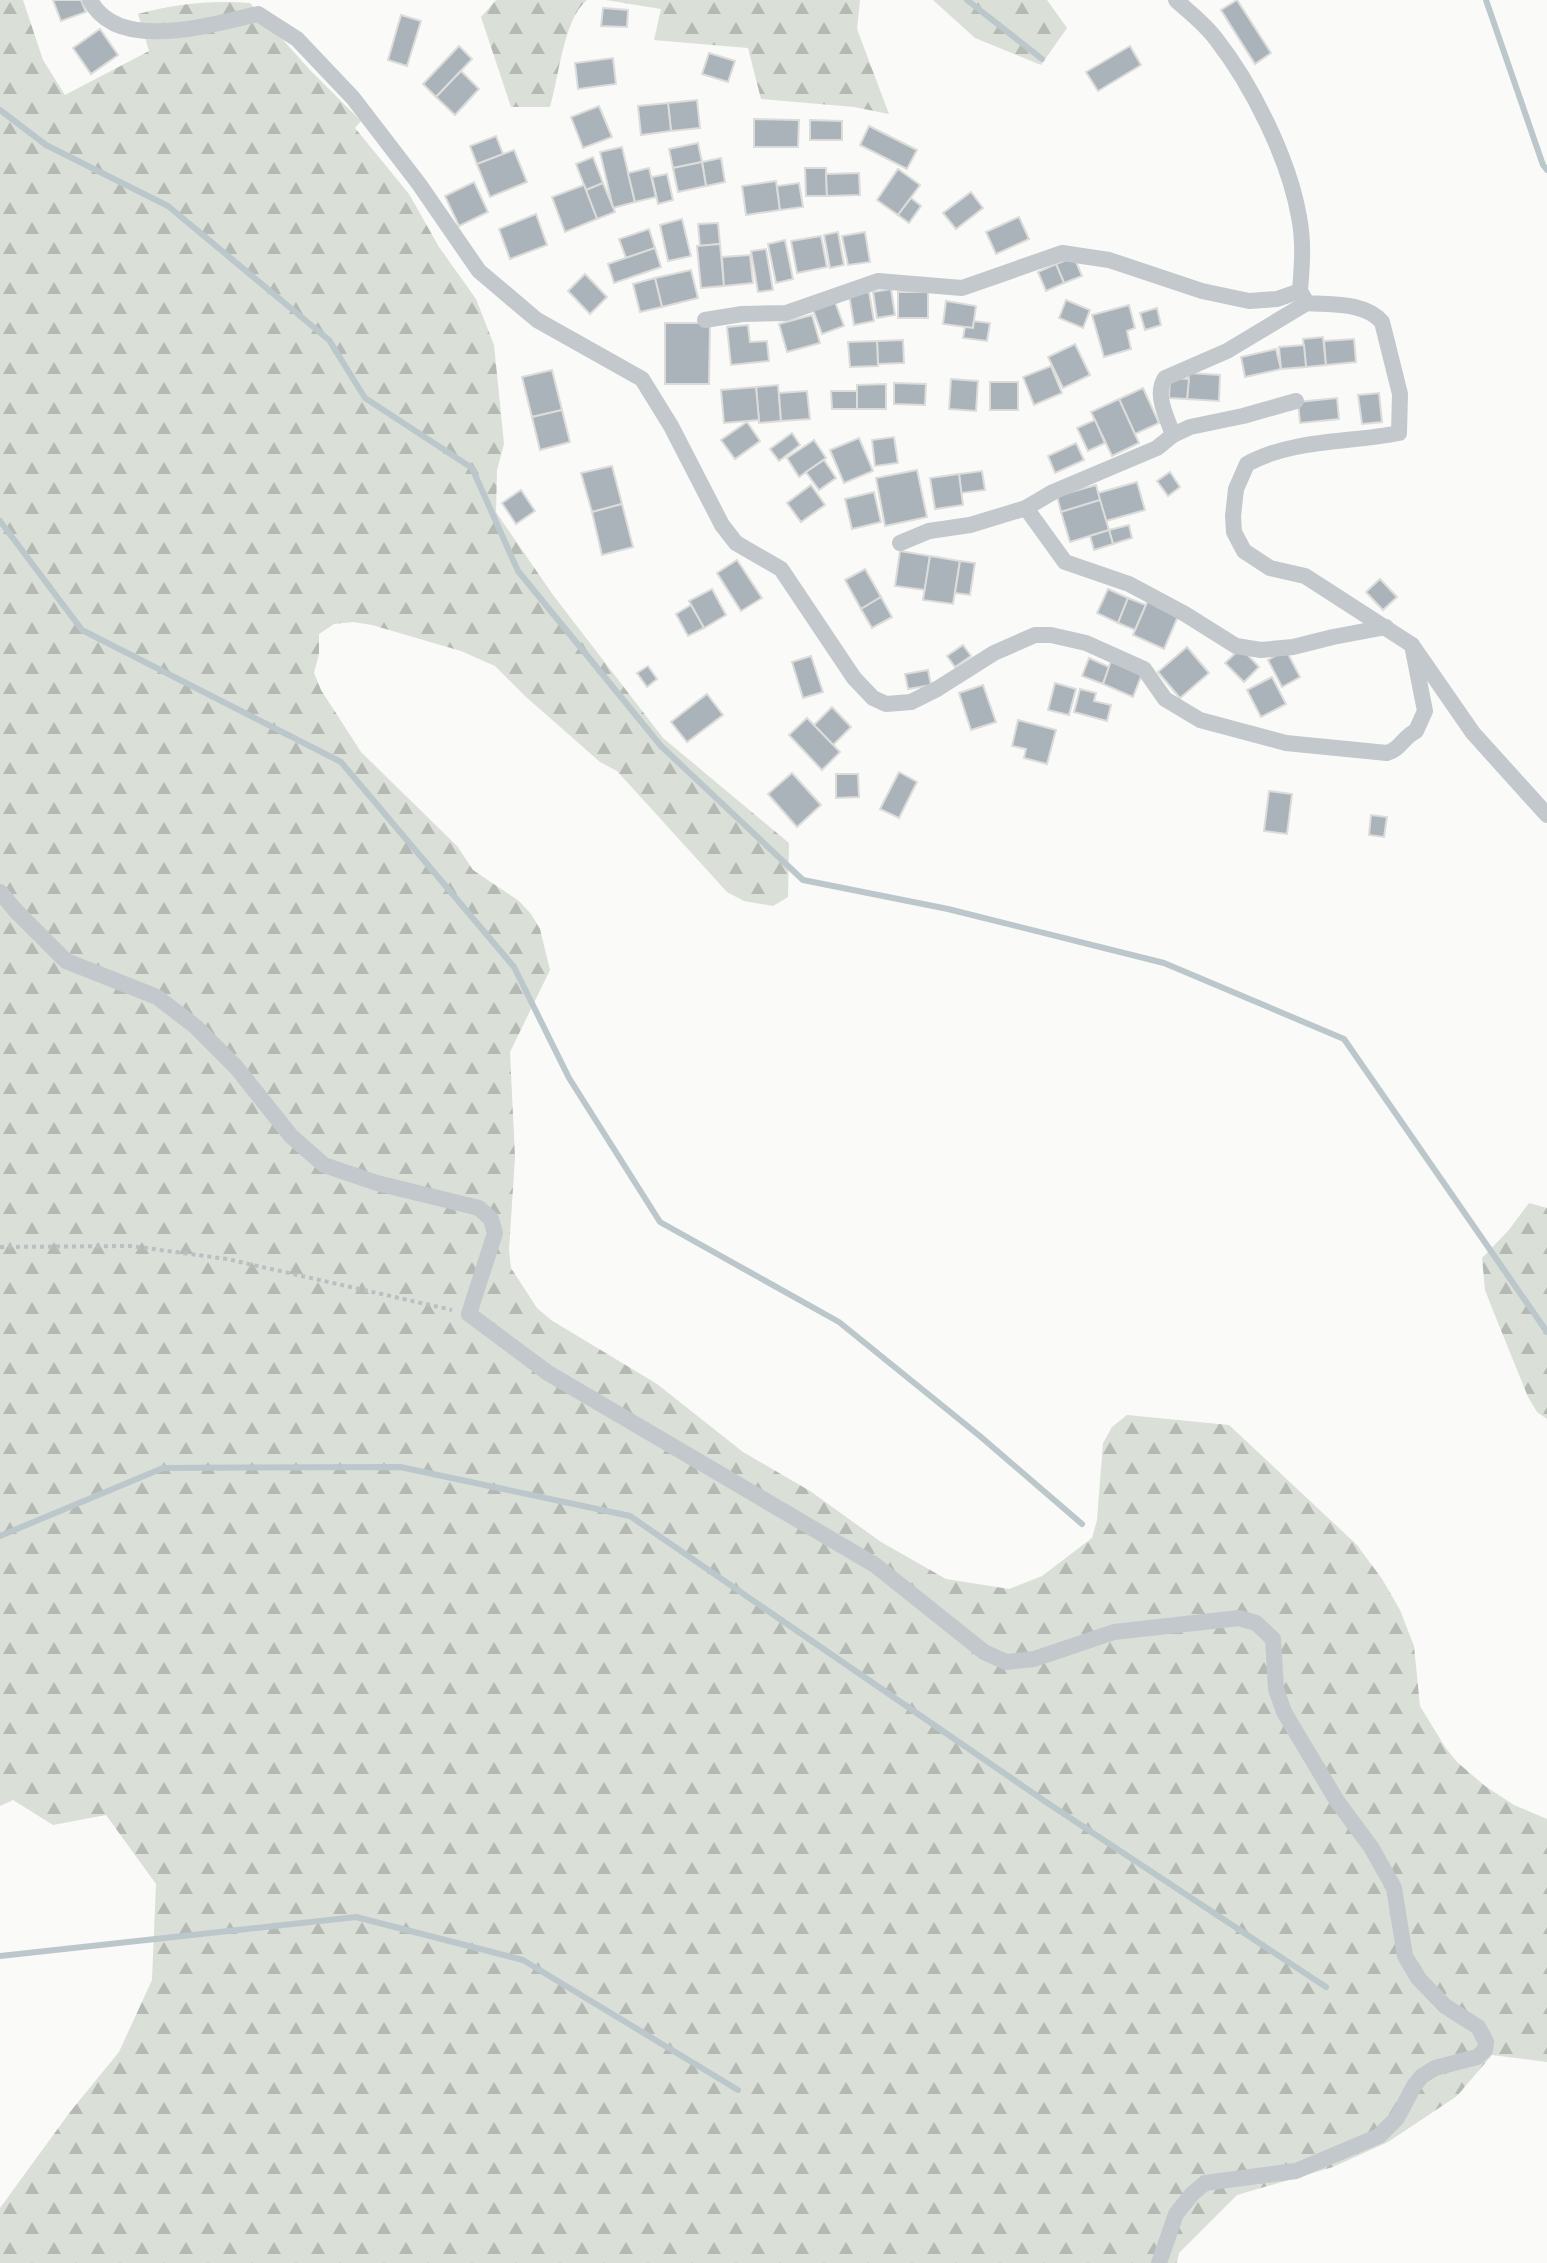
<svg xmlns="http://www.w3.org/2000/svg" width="1547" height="2263" viewBox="0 0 1547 2263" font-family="Barlow,sans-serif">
<defs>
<pattern id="forest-firs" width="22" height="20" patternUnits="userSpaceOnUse" patternTransform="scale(2)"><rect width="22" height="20" fill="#dadfd7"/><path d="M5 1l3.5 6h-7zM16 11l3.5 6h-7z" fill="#b4b9b4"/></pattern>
</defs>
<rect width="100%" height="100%" fill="#fafaf8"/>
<g fill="url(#forest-firs)">
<path d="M0,0H23L43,60L65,95L149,51L138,14C175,4 211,0 250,3L310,70L361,121L355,128L409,194L439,247L476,299L494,345L504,444L497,470L496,512L553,595L663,738L789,843L788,897L773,906L744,901L727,892L617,771L600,762L525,696L495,666L461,651L372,625L353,622L334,624L319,634V654L314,673L321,690L361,752L457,846L473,870L519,901L531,914L540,929L550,970L510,1052L515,1157L509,1250L511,1268L537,1308L551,1320L657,1384L743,1452L810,1491L881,1542L946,1579L1009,1589L1042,1576L1092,1538L1097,1520L1103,1443L1112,1427L1127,1415L1229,1425L1357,1545L1382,1579L1400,1610L1414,1646L1420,1706L1445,1747L1457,1762L1485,1786L1514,1805L1547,1819V2062L1492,2055L1457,2096L1388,2142L1333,2167L1237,2195L1179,2253L1177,2263H0V2208L70,2112L119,2052L152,1980L156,1884L106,1815L53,1825L13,1800L0,1806Z"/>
<path d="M496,0H587C563,20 559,77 550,107H511L481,17Z"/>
<path d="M606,0H860L857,29L889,114L854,107L761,99L748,48L654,40L661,9Z"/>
<path d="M933,0H1047L1067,28L1041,65L975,38Z"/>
<path d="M1529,1203L1547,1208V1419L1537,1412L1528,1397L1492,1308L1485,1290L1482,1258L1508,1231Z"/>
</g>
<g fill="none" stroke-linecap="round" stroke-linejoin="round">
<g stroke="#bbc7cb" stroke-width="6">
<path d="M967,0L1042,59"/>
<path d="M1486,0L1543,165L1547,170"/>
<path d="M0,110L46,145L168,206L329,340L365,398L472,468L518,571L661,746L803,880L948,909L1164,963L1344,1039L1547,1332"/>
<path d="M0,521L82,630L341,762L514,967L569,1078L660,1222L839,1322L981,1437L1082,1524"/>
<path d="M0,1536L163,1468L400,1467L630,1516L1046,1802L1326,1987"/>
<path d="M0,1956L356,1917L523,1960L738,2090"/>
</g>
</g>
<g fill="#aab3b9" stroke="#dcdcda" stroke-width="2">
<path d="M53,0H81L86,12L61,21Z"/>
<path d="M1237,0L1271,53L1255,64L1221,10Z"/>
<path d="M603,8L628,10L627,27L601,26Z"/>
<path d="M401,15L421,21L407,66L388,60Z"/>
<path d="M100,29L118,55L91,74L73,48Z"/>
<path d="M459,46L472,59L436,97L423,84Z"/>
<path d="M1130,46L1141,65L1098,91L1086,72Z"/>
<path d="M709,53L735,61L728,82L702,74Z"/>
<path d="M613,58L616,84L578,89L575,63Z"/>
<path d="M461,71L479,89L455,115L436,97Z"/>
<path d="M697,100L700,128L671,131L668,103Z"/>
<path d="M668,103L671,131L641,135L638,106Z"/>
<path d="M599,106L612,137L583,148L571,117Z"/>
<path d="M754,119L799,120L798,147H754Z"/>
<path d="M810,120L842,121V140H810Z"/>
<path d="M869,126L917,150L907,169L860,145Z"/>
<path d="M496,136L503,154L477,164L470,146Z"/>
<path d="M698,143L702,162L673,168L669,149Z"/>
<path d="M622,147L635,202L613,208L600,152Z"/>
<path d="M514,150L527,182L490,197L477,164Z"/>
<path d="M593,157L603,183L586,190L576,164Z"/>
<path d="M721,158L725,182L706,186L702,162Z"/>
<path d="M702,162L706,186L678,192L673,168Z"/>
<path d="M649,168L656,197L635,202L628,173Z"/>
<path d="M805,168H826L827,196H806Z"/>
<path d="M898,169L920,185L898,215L877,200Z"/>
<path d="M859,173L860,195L827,196L826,174Z"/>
<path d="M667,174L673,200L658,204L652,177Z"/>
<path d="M776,181L780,210L746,215L742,186Z"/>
<path d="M474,182L488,212L459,226L445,196Z"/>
<path d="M603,183L615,212L597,219L586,190Z"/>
<path d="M799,183L803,207L780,210L777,186Z"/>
<path d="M584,185L597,219L565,232L552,197Z"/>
<path d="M971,192L983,208L956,229L943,213Z"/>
<path d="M911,198L921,206L909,223L898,215Z"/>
<path d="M536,214L547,245L510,259L499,229Z"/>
<path d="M1019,217L1029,239L996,254L986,232Z"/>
<path d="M682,219L691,256L668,261L660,225Z"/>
<path d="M718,223L720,244L700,246L698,224Z"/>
<path d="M649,229L655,248L626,258L619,239Z"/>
<path d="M838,232L844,265L830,268L824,235Z"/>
<path d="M865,232L870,262L848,265L842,236Z"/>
<path d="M821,236L827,267L797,273L791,241Z"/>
<path d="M785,240L793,279L776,283L768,244Z"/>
<path d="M720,244L724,286L701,288L697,246Z"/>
<path d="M655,248L661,267L614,283L608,264Z"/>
<path d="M766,249L773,290L758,292L751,251Z"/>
<path d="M750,255L753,283L724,286L722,257Z"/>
<path d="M1074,257L1082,276L1064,283L1056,264Z"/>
<path d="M1056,264L1064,283L1046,291L1038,272Z"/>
<path d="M691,270L698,298L662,307L655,278Z"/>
<path d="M585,274L607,297L590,314L568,291Z"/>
<path d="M655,278L662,307L640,312L633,284Z"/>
<path d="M891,289L895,315L877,318L873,292Z"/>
<path d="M869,292L874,321L854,325L849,295Z"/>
<rect x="898" y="292" width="30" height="26"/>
<path d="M1066,300L1090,310L1083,328L1059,318Z"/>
<path d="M946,301L976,306L973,328L943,324Z"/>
<path d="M835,302L844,326L822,334L813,310Z"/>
<path d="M1129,305L1135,328L1127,331L1131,349L1104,357L1092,315Z"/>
<path d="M1157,308L1161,325L1145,330L1140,313Z"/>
<path d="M812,315L820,343L787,352L779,324Z"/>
<path d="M974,321L990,323L987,341L963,338L965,327L973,328Z"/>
<path d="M665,323H710L709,384H665Z"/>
<path d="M748,325L750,342L767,341L769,361L731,365L727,327Z"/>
<path d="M1323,337L1326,365L1306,367L1303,339Z"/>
<path d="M1354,339L1356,362L1326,365L1324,341Z"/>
<path d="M903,340L904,363L878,364L877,341Z"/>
<path d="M877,341L878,366L850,367L848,342Z"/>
<path d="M1075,344L1090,375L1063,388L1048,357Z"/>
<path d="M1304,345L1306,367L1281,369L1279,347Z"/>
<path d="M1276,349L1281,369L1245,377L1241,357Z"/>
<path d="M1051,366L1062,393L1034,405L1023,377Z"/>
<path d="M552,370L562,410L532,417L522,377Z"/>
<path d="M1189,373L1220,375L1219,401L1187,399Z"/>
<path d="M1170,378L1189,379L1187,399L1169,398Z"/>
<path d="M951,379L978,381L976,411L949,409Z"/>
<rect x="990" y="382" width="28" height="28"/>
<path d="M894,383L926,384L925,405L894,404Z"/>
<path d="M886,384V409H857V385Z"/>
<path d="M778,385L781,421L759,423L756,387Z"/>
<path d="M756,387L759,420L724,423L721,390Z"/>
<path d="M1143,388L1159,423L1135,434L1119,399Z"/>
<path d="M807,391L810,419L781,421L779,393Z"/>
<path d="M831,391H857V409H832Z"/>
<path d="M1379,393L1382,422L1362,424L1358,395Z"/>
<path d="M1337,398L1339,419L1300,423L1298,402Z"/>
<path d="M1119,399L1139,443L1112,456L1091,412Z"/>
<path d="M562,410L570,442L540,450L532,417Z"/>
<path d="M1095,420L1105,443L1088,451L1077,428Z"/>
<path d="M747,422L760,441L735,459L721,440Z"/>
<path d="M792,433L800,445L779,461L770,449Z"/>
<path d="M894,437L898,463L875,466L872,440Z"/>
<path d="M859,438L873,471L844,483L830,450Z"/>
<path d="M814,440L826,458L799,477L787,458Z"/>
<path d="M1076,443L1084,460L1055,473L1048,456Z"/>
<path d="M824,460L836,478L819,490L806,472Z"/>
<path d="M612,466L622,504L592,512L581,473Z"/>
<path d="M917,470L927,517L885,526L876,478Z"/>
<path d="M982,471L985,490L961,493L959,474Z"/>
<path d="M1170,472L1180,487L1168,496L1157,481Z"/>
<path d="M959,474L963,505L935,509L930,478Z"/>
<path d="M1137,482L1145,510L1106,521L1098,493Z"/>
<path d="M811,485L825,505L801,522L787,503Z"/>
<path d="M1096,485L1100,500L1061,512L1057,496Z"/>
<path d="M521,490L535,511L516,524L502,503Z"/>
<path d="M874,492L881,522L852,529L845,499Z"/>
<path d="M1100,500L1109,530L1070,542L1061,512Z"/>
<path d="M622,504L633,547L602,555L592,512Z"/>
<path d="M1129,525L1132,538L1113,544L1109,530Z"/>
<path d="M1109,530L1113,544L1094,550L1090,536Z"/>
<path d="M900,551L930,556L925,590L895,586Z"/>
<path d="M930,556L960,561L953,604L923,600Z"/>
<path d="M737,560L762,598L741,611L717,573Z"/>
<path d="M960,561L975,563L970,595L955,593Z"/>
<path d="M865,569L881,597L861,609L845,580Z"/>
<path d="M1380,579L1397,597L1383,610L1366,592Z"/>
<path d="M712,589L726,615L704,628L689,601Z"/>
<path d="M1108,589L1128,598L1118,623L1097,613Z"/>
<path d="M881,597L892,617L872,628L861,609Z"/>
<path d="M1128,598L1146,605L1135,630L1118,623Z"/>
<path d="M1148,600L1179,614L1164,649L1133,635Z"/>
<path d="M691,605L704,628L688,636L676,614Z"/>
<path d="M963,645L971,656L955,667L947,656Z"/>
<path d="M1187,647L1209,673L1180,698L1158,672Z"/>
<path d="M1241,648L1259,667L1244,682L1225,663Z"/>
<path d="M1286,650L1300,677L1282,687L1268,660Z"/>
<path d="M811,656L823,692L803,698L792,662Z"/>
<path d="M1089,658L1109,667L1103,684L1082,676Z"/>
<path d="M1111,661L1142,674L1133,697L1103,684Z"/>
<path d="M648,666L657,679L647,687L637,673Z"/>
<path d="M928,670L931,685L908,689L905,674Z"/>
<path d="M1272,677L1286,704L1261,717L1247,690Z"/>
<path d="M1055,683L1076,689L1069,715L1048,710Z"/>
<path d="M983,685L996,722L971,730L959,693Z"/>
<path d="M1080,689L1096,693L1094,701L1111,705L1107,721L1074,712Z"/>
<path d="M707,694L723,715L687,742L671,722Z"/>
<path d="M832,707L851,727L833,745L814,725Z"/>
<path d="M807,718L840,752L822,770L789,735Z"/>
<path d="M1018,720L1056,730L1047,764L1024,758L1026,749L1012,746Z"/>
<path d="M899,772L917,782L899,818L880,809Z"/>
<path d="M792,773L821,805L797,827L768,794Z"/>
<path d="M836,774H858L859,797L836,798Z"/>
<path d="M1269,791L1292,794L1287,834L1264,831Z"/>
<path d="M1371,815L1387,817L1384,837L1369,835Z"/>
</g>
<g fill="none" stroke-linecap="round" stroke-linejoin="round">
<path stroke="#bbbfc2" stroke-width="4" stroke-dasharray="4 4" stroke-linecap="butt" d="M0,1247L131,1246L227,1259L452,1310"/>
<g stroke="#c3c8cc" stroke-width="16">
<path d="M90,0C118,54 212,24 258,14L297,39L353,98L419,184L479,271L537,320L642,379L671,426L722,525L736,543L781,569L854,678L873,698L886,704L911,702L937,689L994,653L1035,635H1051L1086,643L1144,669L1165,699L1200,720L1286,743L1387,753C1400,750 1404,736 1416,731L1425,711L1412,645"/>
<path d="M1176,0C1189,12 1205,24 1216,39C1252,85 1289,159 1299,217C1304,242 1302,266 1300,291L1307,303C1332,305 1365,302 1382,322L1400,394L1399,433C1349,443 1292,439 1247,464L1236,489L1233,516L1234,532L1244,551L1270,568L1305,576L1412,645L1473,733L1547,815"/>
<path d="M705,320L742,314L786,313L878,281L962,288L1062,253L1109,260L1202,291L1249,301L1277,299L1300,291"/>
<path d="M1173,435C1167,417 1154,395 1165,378L1227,351L1307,303"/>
<path d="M1026,508L1065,562L1129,584L1185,614L1236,646L1261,650L1293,647L1333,637L1386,627"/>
<path d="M900,543L929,531L970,525L1026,508L1053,492L1157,448L1173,435L1190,427L1243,416L1296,401"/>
<path d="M0,892L16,911L66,961L157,997L196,1027L236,1067L291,1136L324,1165L377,1183L479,1208L491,1219L495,1233L469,1314L548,1373L875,1565L984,1652L1006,1662L1034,1659L1114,1632L1239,1618L1256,1623L1273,1639L1276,1689L1284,1712L1337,1801L1371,1847L1394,1888L1405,1956L1418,1978L1445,2006L1478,2027L1486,2042L1485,2050L1477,2057L1435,2068L1422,2076L1414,2086L1397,2118L1379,2136L1296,2171L1205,2183L1192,2194L1176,2214L1159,2263"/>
</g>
</g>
</svg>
